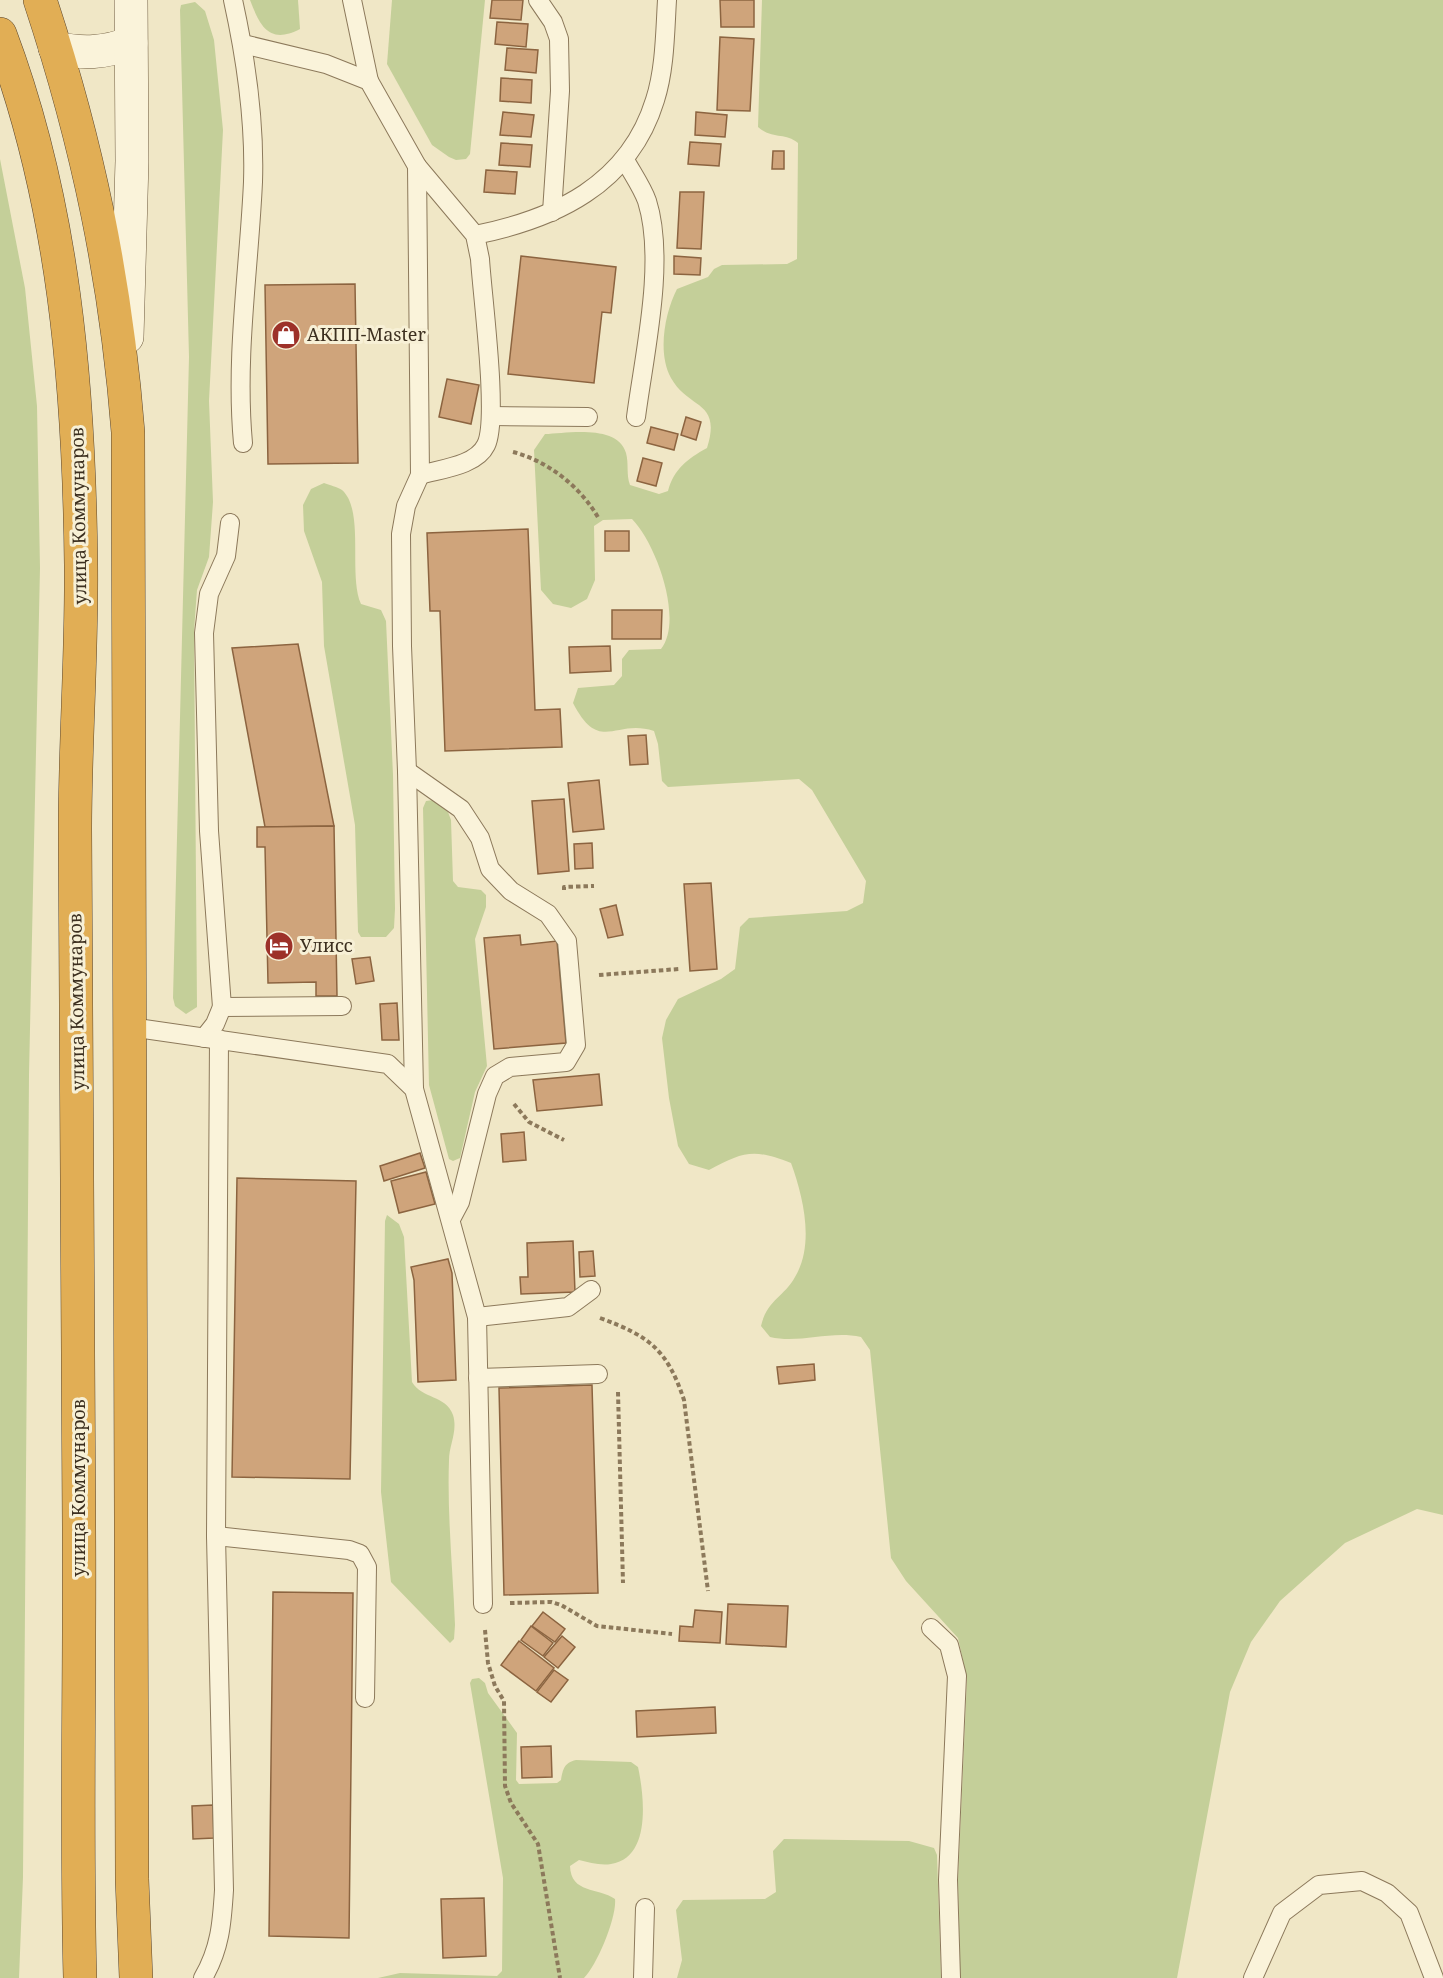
<svg xmlns="http://www.w3.org/2000/svg" width="1443" height="1978" viewBox="0 0 1443 1978" font-family="'Noto Serif',serif">
<rect width="100%" height="100%" fill="#f0e7c6"/>
<g fill="#c4cf99">
<path d="M250,0H298L300,29C269,45 260,26 250,0Z"/>
<path d="M392,0H485L470,154L466,159L456,160L449,157L432,145L387,64Z"/>
<path d="M762,0H1443V1515L1417,1509L1345,1543L1280,1601L1251,1642L1230,1692L1177,1978H960L958,1880L967,1679L958,1638L906,1581L891,1558L870,1350L861,1337C830,1330 800,1344 770,1337L761,1326C767,1300 784,1297 795,1277C815,1244 803,1196 791,1163C753,1148 743,1152 709,1170L689,1164L678,1146L669,1098L662,1038L666,1020L678,999L721,979L735,969L740,927L749,918L847,911L863,903L866,881L812,790L799,779L668,787L662,781L658,744L654,731C615,718 600,755 573,703L578,688L614,685L622,676V659L629,650L661,649C684,620 656,543 632,519L603,520L594,526L595,580L587,599L571,608L553,604L541,590L534,450L545,434C567,433 618,424 626,453C629,464 626,474 630,485L659,494L668,491C674,469 687,459 707,448C722,400 689,410 671,378C657,353 665,312 677,289L708,277L714,269L722,265L787,264L797,259L798,143C785,132 773,140 758,127Z"/>
<path d="M195,2L205,11L214,40L223,130L209,401L213,502L209,557L197,590L194,631L197,1007L186,1014L175,1006L173,998L189,357L180,10L181,5Z"/>
<path d="M0,159L25,288L37,406L40,568L29,1075L23,1877L19,1978H0Z"/>
<path d="M324,483C329,485 338,487 342,490C365,510 348,575 361,604L381,610L386,621L393,775L395,909L394,928L386,937H361L358,932L355,825L324,646L322,582L304,531L303,505L311,489Z"/>
<path d="M433,800L448,812L451,820L453,881L458,887L481,890L486,895V907L475,939L487,1066L475,1092L460,1158L453,1161L449,1159L429,1085L423,808L426,801Z"/>
<path d="M387,1215L399,1224L404,1237L412,1382C422,1399 446,1395 453,1415C458,1431 449,1445 449,1460C447,1515 453,1571 455,1625L454,1639L450,1643L391,1582L381,1492L385,1221Z"/>
<path d="M479,1678L485,1683L488,1693L517,1733L516,1780L519,1784L557,1783L561,1780C563,1769 564,1763 576,1760L631,1762L638,1767C644,1795 652,1858 611,1864C600,1866 589,1862 579,1860L570,1866C571,1894 598,1887 615,1899C617,1917 597,1965 584,1978H378L400,1973L497,1976L502,1971L503,1878L470,1683L472,1679Z"/>
<path d="M784,1839L909,1841L934,1848L937,1855L941,1978H677L682,1960L676,1910L683,1900L765,1899L776,1892L773,1851Z"/>
</g>
<g fill="#cfa47b" stroke="#8c6440" stroke-width="1.5">
<path d="M492,0H523L521,20L490,18Z"/>
<path d="M720,0H754V27H721Z"/>
<path d="M497,22L528,24L526,47L495,44Z"/>
<path d="M720,37L754,39L750,111L717,110Z"/>
<path d="M507,48L538,50L536,73L505,70Z"/>
<path d="M501,78L532,80L531,103L500,101Z"/>
<path d="M503,112L534,115L531,137L500,135Z"/>
<path d="M696,112L727,115L725,137L695,135Z"/>
<path d="M690,142L721,144L719,166L688,164Z"/>
<path d="M501,143L532,145L530,167L499,165Z"/>
<path d="M773,151H784V169H772Z"/>
<path d="M486,170L517,172L515,194L484,192Z"/>
<path d="M680,192H704L701,249L677,248Z"/>
<path d="M521,256L616,267L611,313L602,312L594,383L508,374Z"/>
<path d="M674,256L701,258L700,275L674,274Z"/>
<path d="M355,284L358,463L268,464L265,285Z"/>
<path d="M447,379L479,385L471,424L439,417Z"/>
<path d="M686,417L701,422L696,440L681,435Z"/>
<path d="M651,427L678,434L674,450L647,443Z"/>
<path d="M643,458L662,463L656,486L637,481Z"/>
<path d="M528,529L535,710L560,709L562,747L445,751L440,611H430L427,533Z"/>
<rect x="605" y="531" width="24" height="20"/>
<path d="M612,610H662L661,639H612Z"/>
<path d="M298,644L334,826L265,827L232,648Z"/>
<path d="M610,646L611,671L570,673L569,647Z"/>
<path d="M646,735L648,764L630,765L628,736Z"/>
<path d="M599,780L604,829L573,832L568,783Z"/>
<path d="M564,799L569,871L538,874L532,801Z"/>
<path d="M334,826L337,996H316V982L268,983L265,847H257V827Z"/>
<path d="M592,843L593,868L575,869L574,844Z"/>
<path d="M711,883L717,969L690,971L684,884Z"/>
<path d="M616,905L623,935L608,938L600,909Z"/>
<path d="M520,935L521,945L557,941L566,1043L494,1049L484,938Z"/>
<path d="M370,957L374,981L356,984L352,959Z"/>
<path d="M397,1003L399,1040H382L380,1004Z"/>
<path d="M599,1074L602,1105L537,1111L533,1080Z"/>
<path d="M524,1132L526,1160L503,1162L501,1134Z"/>
<path d="M420,1153L425,1168L384,1181L380,1166Z"/>
<path d="M426,1172L435,1204L399,1213L391,1181Z"/>
<path d="M237,1178L356,1181L350,1479L232,1477Z"/>
<path d="M573,1241L575,1292L521,1294L520,1277H528L527,1243Z"/>
<path d="M593,1251L595,1276L580,1277L579,1252Z"/>
<path d="M448,1259L452,1273L456,1380L418,1382L414,1280L411,1267Z"/>
<path d="M814,1364L815,1380L779,1384L777,1367Z"/>
<path d="M592,1385L598,1593L504,1595L499,1388Z"/>
<path d="M273,1592L353,1593L349,1938L269,1936Z"/>
<path d="M728,1604L788,1606L786,1647L726,1644Z"/>
<path d="M695,1610L722,1612L720,1643L679,1641L680,1626L693,1627Z"/>
<path d="M543,1612L565,1629L555,1642L532,1626Z"/>
<path d="M531,1626L553,1643L543,1656L521,1640Z"/>
<path d="M562,1636L575,1647L558,1668L544,1657Z"/>
<path d="M519,1641L554,1668L536,1691L501,1665Z"/>
<path d="M554,1670L568,1680L551,1702L537,1692Z"/>
<path d="M715,1707L716,1733L637,1737L636,1711Z"/>
<path d="M551,1746L552,1777L522,1778L521,1747Z"/>
<path d="M213,1805L214,1838L193,1839L192,1806Z"/>
<path d="M484,1898L486,1956L443,1958L441,1899Z"/>
</g>
<g fill="none" stroke-linecap="round" stroke-linejoin="round">
<g stroke="#8c795b" stroke-width="20">
<g id="lane">
<path d="M233,0C246,59 255,121 253,182C249,269 235,357 243,443"/>
<path d="M352,0L369,81"/>
<path d="M538,0L553,22L559,39L560,91L552,212"/>
<path d="M243,44L326,64L369,81L417,166L420,475L406,506L401,534L402,646L407,771L414,1089"/>
<path d="M625,160C632,173 642,187 647,201C666,261 644,355 636,417"/>
<path d="M417,166L475,235L480,259C482,294 499,419 486,445C476,466 440,469 420,475"/>
<path d="M475,235C555,219 629,185 655,100C665,69 665,33 667,0"/>
<path d="M491,416L588,417"/>
<path d="M230,523L226,556L209,594L204,633L209,831L222,1007L342,1006"/>
<path d="M407,771L461,809L480,838L490,869L511,891L548,914L567,941L576,1045L566,1062L510,1067L495,1076L487,1094L460,1202L451,1219"/>
<path d="M130,1027L388,1064L414,1089L477,1317L483,1604"/>
<path d="M204,1038L215,1024L222,1007"/>
<path d="M477,1317L568,1307L591,1290"/>
<path d="M478,1378L598,1374"/>
<path d="M216,1536L349,1550L360,1554L367,1567L365,1698"/>
<path d="M931,1628L949,1645L957,1676L948,1880L951,1978"/>
<path d="M203,1978C220,1949 222,1923 224,1890L216,1536L219,1039"/>
<path d="M643,1978L645,1908"/>
<path d="M1253,1978L1282,1913L1319,1885L1362,1881L1387,1893L1409,1913L1434,1978"/>
</g>
</g>
<g stroke="#6e5a3e" stroke-width="34">
<g id="secondary">
<path d="M55,48C83,54 105,53 131,43"/>
<path d="M127,337L132,161L131,0"/>
</g>
</g>
<g stroke="#5a462f" stroke-width="34">
<g id="highway">
<path d="M40,0C88,145 116,280 128,432L132,1879L136,1978"/>
<path d="M0,34C64,204 79,385 81,565C82,653 75,742 75,830C75,1062 79,1294 79,1527C80,1677 76,1827 80,1978"/>
</g>
</g>
<g stroke="#8c795b" stroke-width="4" stroke-dasharray="4.5 3" stroke-linecap="butt">
<path d="M513,452C548,461 581,487 599,519"/>
<path d="M564,890V887L594,886"/>
<path d="M599,975L679,969"/>
<path d="M514,1104L529,1122L564,1140"/>
<path d="M600,1318C649,1336 667,1349 684,1400L708,1591"/>
<path d="M618,1392L623,1583"/>
<path d="M510,1603L551,1602L561,1605L597,1626L672,1634"/>
<path d="M485,1630L488,1663L495,1686L504,1701L505,1786L511,1803L538,1844L560,1978"/>
</g>
<use href="#lane" stroke="#faf3da" stroke-width="18"/>
<use href="#secondary" stroke="#faf3da" stroke-width="33"/>
<use href="#highway" stroke="#e1ae55" stroke-width="33"/>
</g>
<defs>
<g id="shop-disc" transform="scale(1.5)"><circle r="9.5" fill="#9d3129" stroke="#f7f0d6"/><path d="M-5-2.5h2.3a2.7 3.5 0 0 1 5.4 0H5L5.5 6h-11ZM-1.5-2.5h3a1.5 2.3 0 0 0-3 0Z" fill="#fff"/></g>
<g id="hotel-disc" transform="scale(1.5)"><circle r="9.5" fill="#9d3129" stroke="#f7f0d6"/><path d="M-6-4.5h1.5V1H6V5H4.5V3h-9V5H-6ZM-4 0a1.8 1.8 0 1 1 3.6 0ZM.5 0V-2.5h3Q6-2.5 6 0Z" fill="#fff"/></g>
</defs>
<g fill-rule="evenodd">
<use href="#shop-disc" x="286" y="335"/>
<use href="#hotel-disc" x="279" y="946"/>
</g>
<g text-anchor="middle" stroke-width="6" stroke-linejoin="round" paint-order="stroke">
<g font-size="18" fill="#3c2f1f" stroke="#f7f0d6" text-anchor="start">
<text x="307" y="341">АКПП-Master</text>
<text x="300" y="952">Улисс</text>
</g>
<g font-size="18" fill="#3c2f1f" stroke="#f7f0d6">
<text transform="translate(79 516) rotate(-91)" y="6">улица Коммунаров</text>
<text transform="translate(77 1002) rotate(-91)" y="6">улица Коммунаров</text>
<text transform="translate(79 1488) rotate(-90)" y="6">улица Коммунаров</text>
</g>
</g>
</svg>
